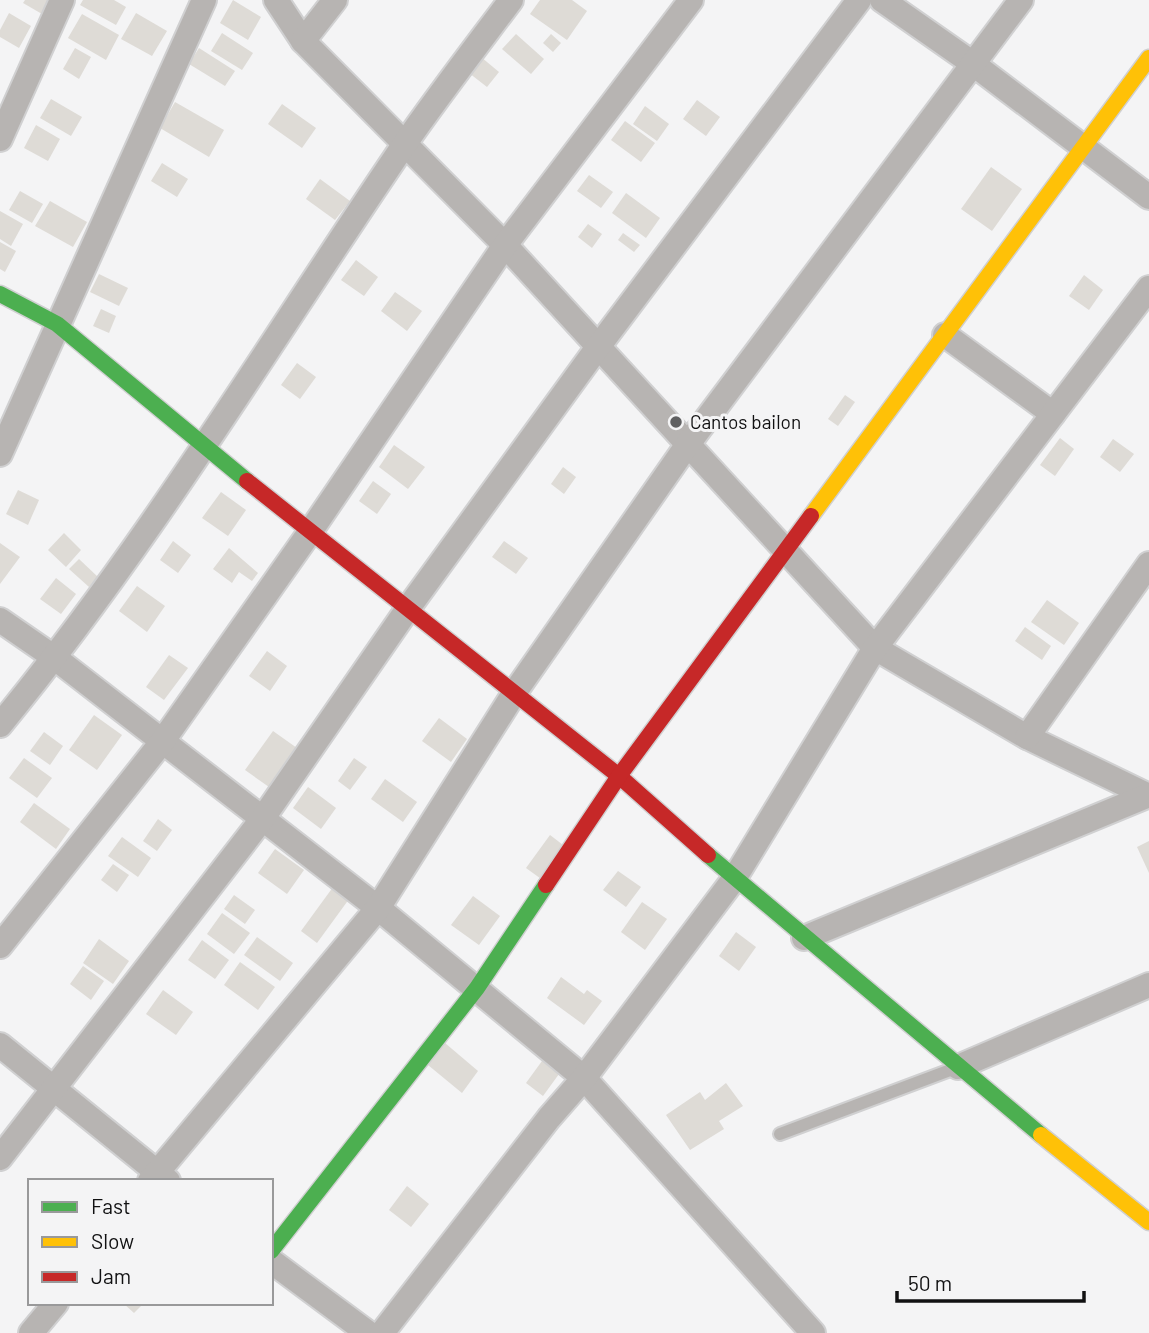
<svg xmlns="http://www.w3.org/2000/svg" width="1149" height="1333" viewBox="0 0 1149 1333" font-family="Barlow,sans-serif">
<rect width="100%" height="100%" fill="#f4f4f5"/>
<g fill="#dedbd6">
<path d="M25,0H50L42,14L23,3Z"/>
<path d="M83,0H114L126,7L116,25L80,5Z"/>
<path d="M233,0L261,17L248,40L220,23Z"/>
<path d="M540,0H572L587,11L567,40L530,14Z"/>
<path d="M9,13L31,26L19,48L0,37V30Z"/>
<path d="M136,13L167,31L152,56L121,39Z"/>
<path d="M82,14L119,35L106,60L68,38Z"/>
<path d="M222,33L253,53L242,70L211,51Z"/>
<path d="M516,34L544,59L531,74L502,49Z"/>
<path d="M551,34L561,43L553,52L543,43Z"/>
<path d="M75,48L91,57L79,79L63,69Z"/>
<path d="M199,48L235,71L225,86L189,64Z"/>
<path d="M481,57L499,72L487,87L469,73Z"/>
<path d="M51,99L82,117L71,136L40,118Z"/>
<path d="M697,100L720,117L706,136L683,119Z"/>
<path d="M175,102L224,130L209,157L160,128Z"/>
<path d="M282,104L316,128L302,148L268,124Z"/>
<path d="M645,106L669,124L657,141L633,124Z"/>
<path d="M625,121L655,143L641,162L611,140Z"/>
<path d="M36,125L60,139L48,161L24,148Z"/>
<path d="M162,163L188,179L177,197L151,181Z"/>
<path d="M991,167L1022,189L992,231L961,209Z"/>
<path d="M589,175L613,192L601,208L577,191Z"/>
<path d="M320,179L350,201L335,220L306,199Z"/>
<path d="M20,191L43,204L32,223L9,210Z"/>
<path d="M626,193L660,218L646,238L612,213Z"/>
<path d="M50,201L87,222L73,247L35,226Z"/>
<path d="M0,211L23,224L11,246L0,239Z"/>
<path d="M588,224L602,234L592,248L578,237Z"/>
<path d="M623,233L640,245L634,252L618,240Z"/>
<path d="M0,242L16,251L5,272L0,269Z"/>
<path d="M356,260L378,277L364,296L341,280Z"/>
<path d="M99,274L128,288L119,306L90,292Z"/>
<path d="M1084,275L1103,290L1089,310L1069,296Z"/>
<path d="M395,292L422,311L407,331L381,311Z"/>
<path d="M101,309L116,316L109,333L93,326Z"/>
<path d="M297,363L316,377L300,399L281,385Z"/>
<path d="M845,395L855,402L838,426L828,419Z"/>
<path d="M1060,438L1074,449L1055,476L1040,465Z"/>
<path d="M1113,439L1134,454L1120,472L1100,457Z"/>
<path d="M394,445L425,467L408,489L379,467Z"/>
<path d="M563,467L576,477L564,494L551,484Z"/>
<path d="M373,481L391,494L377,514L359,501Z"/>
<path d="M18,490L39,500L28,525L6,514Z"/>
<path d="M221,492L246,510L228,536L202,518Z"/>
<path d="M64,533L81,550L66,567L48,550Z"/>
<path d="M173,541L191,555L178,573L160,560Z"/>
<path d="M504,541L528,558L516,574L492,557Z"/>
<path d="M0,543L20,557L0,584Z"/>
<path d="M229,548L258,573L252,581L239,572L232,583L213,569Z"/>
<path d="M79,559L98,577L89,587L69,569Z"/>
<path d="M56,578L76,594L61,614L40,599Z"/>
<path d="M137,586L165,606L147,632L119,611Z"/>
<path d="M1047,600L1079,623L1064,645L1031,622Z"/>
<path d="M1025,627L1051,646L1042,660L1015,641Z"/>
<path d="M267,651L287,666L270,691L249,676Z"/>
<path d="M169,655L188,668L164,700L146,687Z"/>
<path d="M94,715L122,735L97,770L69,750Z"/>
<path d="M439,718L467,739L451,762L422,741Z"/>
<path d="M273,731L297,748L269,787L245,770Z"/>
<path d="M44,732L63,746L50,765L30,751Z"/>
<path d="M24,758L52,778L37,798L9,778Z"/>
<path d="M354,758L367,767L350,790L338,781Z"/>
<path d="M385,779L417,802L403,822L371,799Z"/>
<path d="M308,787L336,808L321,829L293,808Z"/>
<path d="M34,803L70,829L56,849L20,822Z"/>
<path d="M158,819L172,830L157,851L143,841Z"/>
<path d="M550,835L567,848L544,881L526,868Z"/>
<path d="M122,837L151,858L138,877L108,856Z"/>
<path d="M1149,841V873L1137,847Z"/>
<path d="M275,849L304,870L287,894L258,873Z"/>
<path d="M113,864L129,875L117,892L101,880Z"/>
<path d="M618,871L641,887L626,907L603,890Z"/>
<path d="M336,883L352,895L317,943L301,931Z"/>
<path d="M234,895L255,910L245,924L224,909Z"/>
<path d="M473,896L500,916L479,945L451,925Z"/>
<path d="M642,902L667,919L645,950L621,932Z"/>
<path d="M222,913L250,933L234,954L207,934Z"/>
<path d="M736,932L756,947L739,971L719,956Z"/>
<path d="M257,937L293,963L280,981L244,955Z"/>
<path d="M99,939L129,961L113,984L83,963Z"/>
<path d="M202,940L229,960L215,979L188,960Z"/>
<path d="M240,962L275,987L258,1010L224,985Z"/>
<path d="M83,966L104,981L91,1000L70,984Z"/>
<path d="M561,977L584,994L587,990L602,1001L584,1025L547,998Z"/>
<path d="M163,990L193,1012L176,1035L146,1014Z"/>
<path d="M445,1043L478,1071L462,1093L428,1065Z"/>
<path d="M542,1061L559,1074L543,1096L526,1083Z"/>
<path d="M726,1083L743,1106L719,1121L724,1129L690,1150L666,1115L700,1092L705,1100Z"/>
<path d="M407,1186L429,1204L411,1227L389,1210Z"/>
<path d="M123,1303H144L134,1313Z"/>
</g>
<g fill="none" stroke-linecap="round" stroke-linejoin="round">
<g stroke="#d0d0d1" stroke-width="16">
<path id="lane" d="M780,1134L953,1069"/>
</g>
<g stroke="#d0d0d1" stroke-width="28">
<g id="street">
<path d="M276,0L303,41L505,245L875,648L1027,737L1149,796"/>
<path d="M882,0L972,63L1149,197"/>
<path d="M303,41L335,0"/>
<path d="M0,139L62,0"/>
<path d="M945,335L1053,414"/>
<path d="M0,454L204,0"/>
<path d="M0,620L55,658L378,908L584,1078L813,1333"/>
<path d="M0,725C150,543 271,340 404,145C438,96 475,48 511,0"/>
<path d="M1027,737L1149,564"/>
<path d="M804,938L1149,795"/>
<path d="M0,946L162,742L310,532L505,245L691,0"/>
<path d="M0,1045L168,1181"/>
<path d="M958,1067L1149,985"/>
<path d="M0,1158L263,818L409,607L598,347L859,0"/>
<path d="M150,1181L378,908L515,692L688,444L1021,0"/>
<path d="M271,1261L368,1333"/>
<path d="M31,1333L56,1303"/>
<path d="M382,1333L549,1118L584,1078L734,879L875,648L1149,288"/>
</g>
</g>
<g stroke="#d0d0d1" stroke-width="19">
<g id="fast">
<path d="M0,294L57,324L247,481"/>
<path d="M708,855L1041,1135"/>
<path d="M271,1251L477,988L546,885"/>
</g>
</g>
<g stroke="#d0d0d1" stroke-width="19">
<g id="slow">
<path d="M811,516L1149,58"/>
<path d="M1041,1135L1149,1222"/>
</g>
</g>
<g stroke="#d0d0d1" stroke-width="19">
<g id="jam">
<path d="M247,481L619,776L708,855"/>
<path d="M546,885L619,776L811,516"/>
</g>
</g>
<use href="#lane" stroke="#b7b4b2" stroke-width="12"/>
<use href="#street" stroke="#b7b4b2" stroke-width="24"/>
<use href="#fast" stroke="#4caf50" stroke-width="16"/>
<use href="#slow" stroke="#ffc107" stroke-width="16"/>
<use href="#jam" stroke="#c62828" stroke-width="16"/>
</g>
<circle fill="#606061" stroke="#f4f4f5" stroke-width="2.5" cx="676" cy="422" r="7"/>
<g text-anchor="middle" stroke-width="6" stroke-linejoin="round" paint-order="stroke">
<g font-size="19" fill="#111112" stroke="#f4f4f5" text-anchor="start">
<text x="690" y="429">Cantos bailon</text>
</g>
</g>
<rect x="28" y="1179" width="245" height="126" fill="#f4f4f5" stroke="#99999a" stroke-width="2"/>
<rect x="42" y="1202" width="35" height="10" fill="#4caf50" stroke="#99999a" stroke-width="2"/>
<text x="91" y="1214" font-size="21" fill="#111112">Fast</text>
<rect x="42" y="1237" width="35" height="10" fill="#ffc107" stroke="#99999a" stroke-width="2"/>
<text x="91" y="1249" font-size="21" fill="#111112">Slow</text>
<rect x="42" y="1272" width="35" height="10" fill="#c62828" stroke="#99999a" stroke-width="2"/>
<text x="91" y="1284" font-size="21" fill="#111112">Jam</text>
<path d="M897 1291v10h187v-10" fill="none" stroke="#111112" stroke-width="3.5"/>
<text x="908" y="1291" font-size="21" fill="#111112" stroke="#f4f4f5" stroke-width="5" paint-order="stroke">50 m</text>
</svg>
